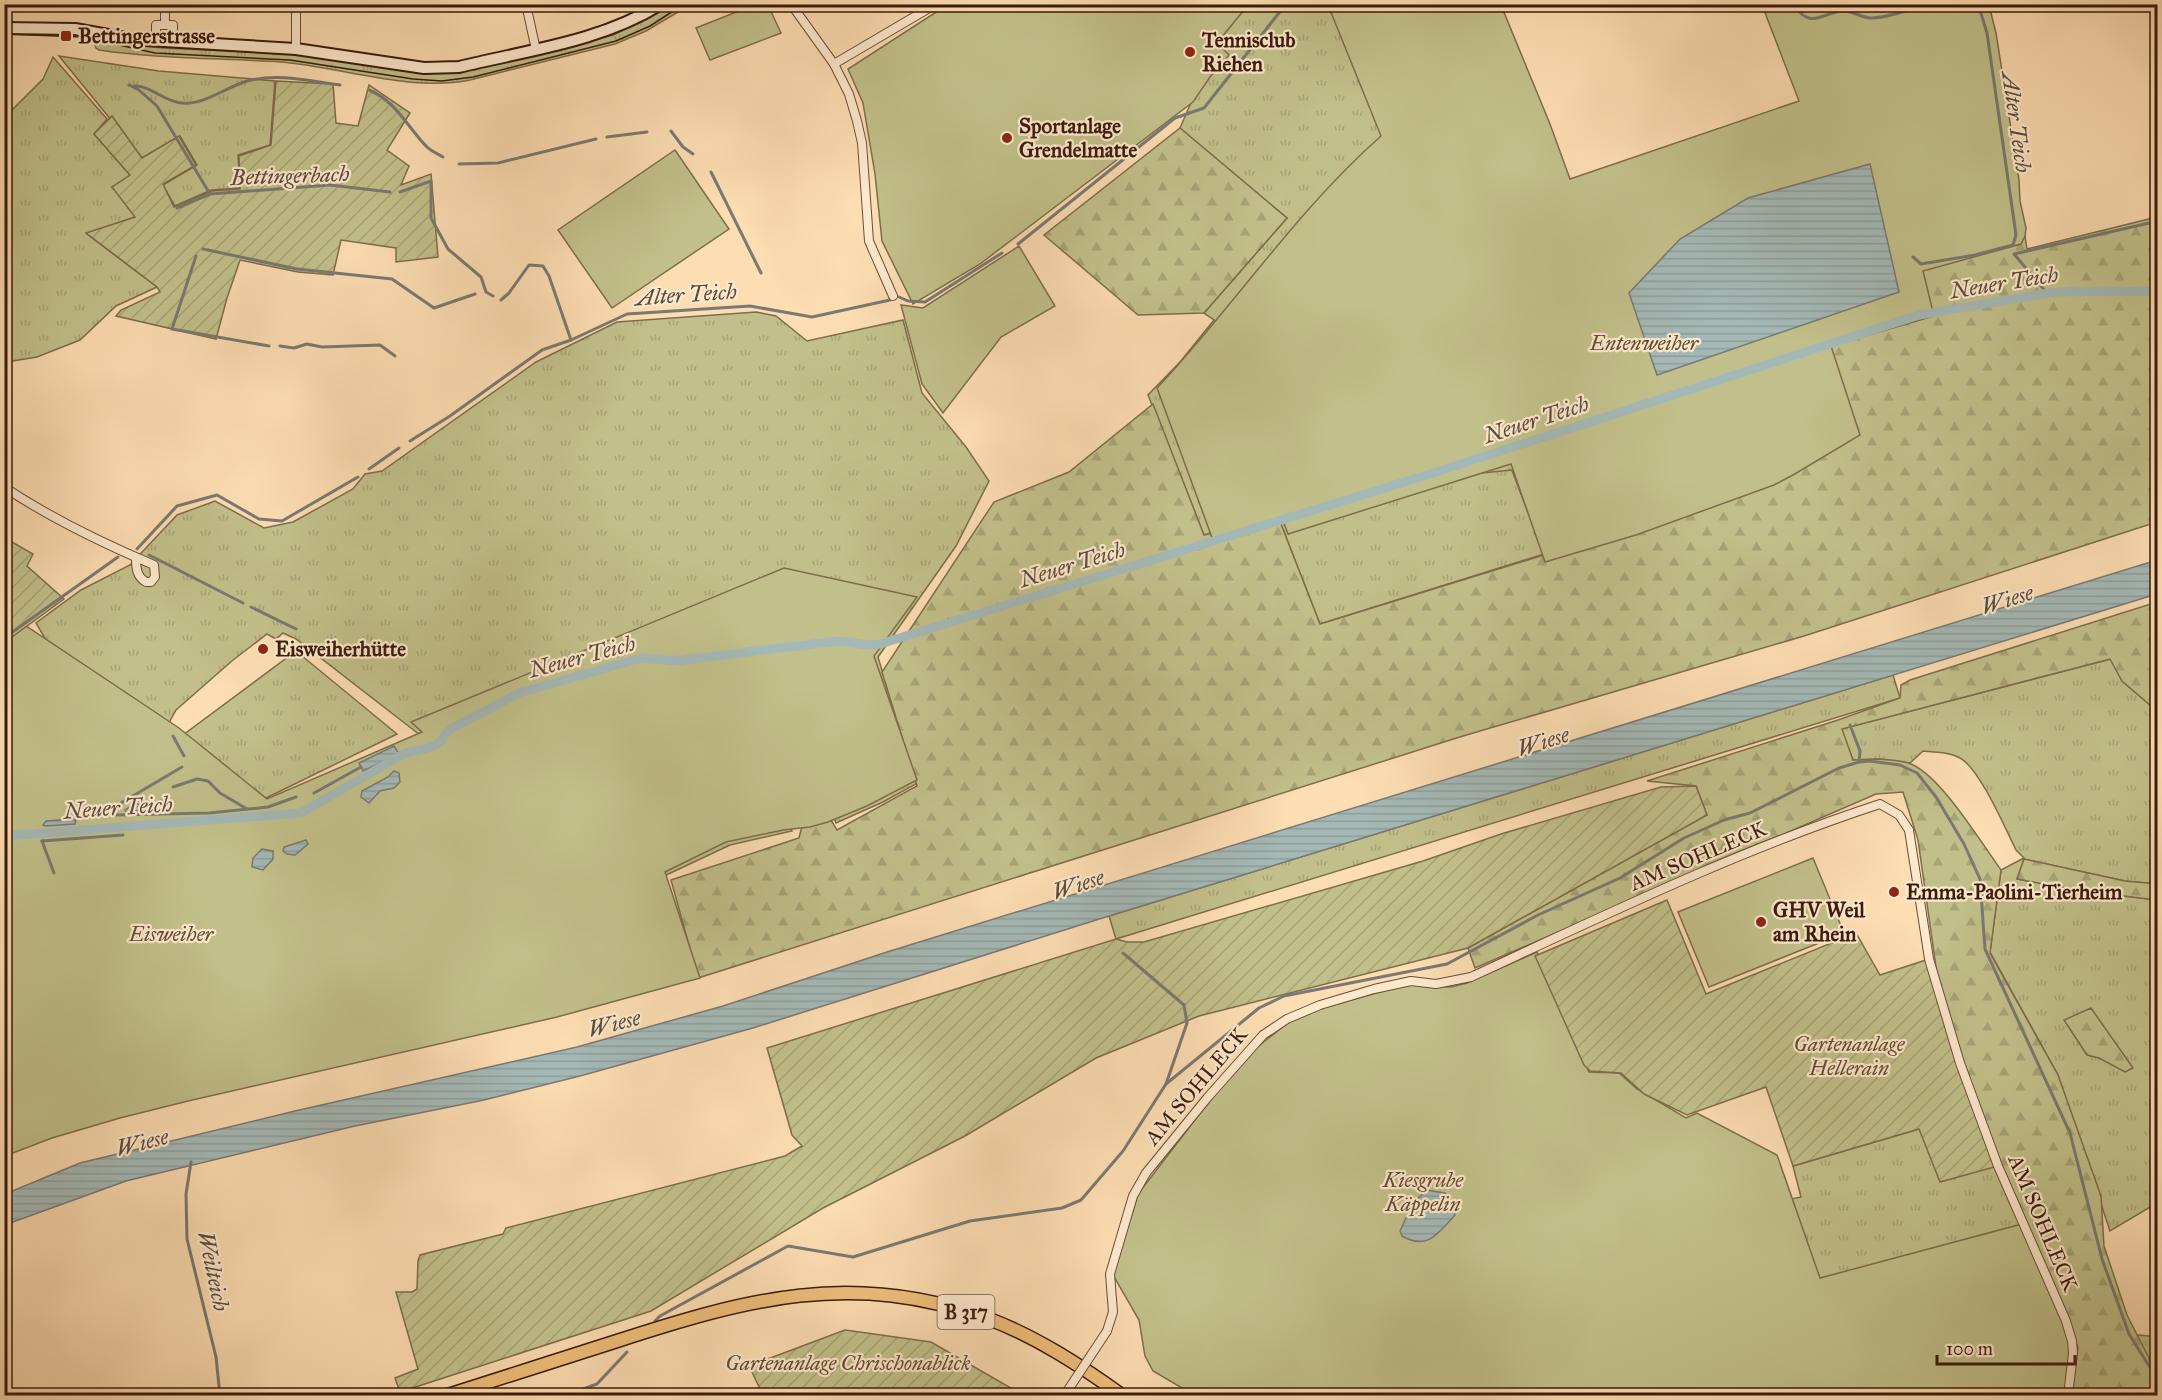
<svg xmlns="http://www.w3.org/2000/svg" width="2162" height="1400" viewBox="0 0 2162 1400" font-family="'IM FELL Great Primer',serif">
<defs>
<pattern id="grass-tufts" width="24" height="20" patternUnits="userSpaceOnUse" patternTransform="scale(1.5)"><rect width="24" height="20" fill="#c2c08a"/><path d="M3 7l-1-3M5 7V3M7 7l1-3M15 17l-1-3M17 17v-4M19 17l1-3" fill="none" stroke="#a7a476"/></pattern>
<pattern id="forest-firs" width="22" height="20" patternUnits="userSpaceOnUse" patternTransform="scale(1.5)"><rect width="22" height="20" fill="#c2c08a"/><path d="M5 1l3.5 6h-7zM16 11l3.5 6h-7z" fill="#a7a476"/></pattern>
<pattern id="garden-furrows" width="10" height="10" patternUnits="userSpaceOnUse" patternTransform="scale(1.5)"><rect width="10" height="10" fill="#c2c08a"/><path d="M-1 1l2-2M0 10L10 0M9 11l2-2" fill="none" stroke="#a7a476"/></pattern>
<pattern id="water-rules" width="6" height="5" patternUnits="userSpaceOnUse" patternTransform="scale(1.5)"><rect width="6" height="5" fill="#a4b9b7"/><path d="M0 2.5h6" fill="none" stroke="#8e9e9c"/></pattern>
</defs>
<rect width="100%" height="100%" fill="#fdddb2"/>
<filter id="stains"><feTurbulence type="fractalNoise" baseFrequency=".00333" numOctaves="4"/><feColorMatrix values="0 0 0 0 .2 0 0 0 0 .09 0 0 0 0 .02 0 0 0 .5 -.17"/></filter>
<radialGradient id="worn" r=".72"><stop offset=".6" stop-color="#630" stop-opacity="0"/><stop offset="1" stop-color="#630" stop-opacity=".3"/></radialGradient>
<g fill="url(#grass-tufts)" stroke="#7e6d4b" stroke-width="1.5">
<path d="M669,5H690L646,31L615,44L470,80C409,92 342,67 281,62C220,58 160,59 99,50L96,48L95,45L98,42L163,48L297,54L428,73L458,72L613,35L638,23Z"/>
<path d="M1247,5H1497L1575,191L1512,470L1544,554L1320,624L1277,514L1204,535L1148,395L1180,362L1214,320L1204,313L1287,218L1180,128L1217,43Z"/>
<path d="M59,56L159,71L275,81L270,145L238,155L240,188L211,190L175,206L163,185L197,165L180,136L142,158Z"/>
<path d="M53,57L107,119L94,134L130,175L136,217L87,234L157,287L116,306L80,340L37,357L6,362L5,117L43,79Z"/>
<path d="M756,312L776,316L807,341L903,320L922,393L966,447L989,481L956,546L878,657L916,784L883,802L836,823L824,792L787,813L792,831L730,845L613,900L429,742L296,639L283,633L276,639L267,634L233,660L176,710L170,721L169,734L4,678L50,647L36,623L81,590L130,565L177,515L215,501L264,528L293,522L353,489L365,474L382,471L536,362L617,322Z"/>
<path d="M296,651L397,734L266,798L183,735Z"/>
<path d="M2111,659L2122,681L2157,711V884L2125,881L2024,859L2017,879L2082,891L2157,900V1203L2110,1231L2058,1075L1990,952L2001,870L2024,858L2016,850C2005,828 1980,769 1960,758C1949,752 1935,752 1923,751L1910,763L1879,759L1853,760L1841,729Z"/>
<path d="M1893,675L1900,698L1116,939L1109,916Z"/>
<path d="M1919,1129L1998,1166L2066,1321L2068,1385L2002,1396H1525L1708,1216L1801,1197L1793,1166Z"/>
<path d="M2129,1334L2157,1337V1380Z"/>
</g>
<g fill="url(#forest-firs)" stroke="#7e6d4b" stroke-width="1.5">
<path d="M1991,20L2027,249L2157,217V522L1804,636L1463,736L698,978L671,880L799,838L803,822L826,812L837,830L917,786L882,672L994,502L1069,472L1153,404L1204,535L1277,514L1320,624L1544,555L1512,470L1430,478L1567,201Z"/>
<path d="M1180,128L1287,218L1204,313L1138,315L1044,235Z"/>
<path d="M2157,602V711L2122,681L2110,659L1842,729L1853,760C1871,759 1890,758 1908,763C1938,771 1982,844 2001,870L1990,953L2058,1075L2101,1196L2104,1246L2127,1315L2157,1374V1395H2072L2078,1347L1998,1166L1960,1063L1937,974L1918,840L1903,792L1876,794L1475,968L1468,948L1707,815L1696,786L1647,781L1838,720L1900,698L1901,685L1910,680Z"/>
<path d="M2024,859L2125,881L2157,884V900L2082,891L2017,879Z"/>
<path d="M2091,1008L2133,1068L2125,1072L2099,1058L2087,1055L2064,1020Z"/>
</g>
<g fill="#c2c08a" stroke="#7e6d4b" stroke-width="1.5">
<path d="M1247,4L1248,5L1217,43L1229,55L1210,77L1193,102L980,264L913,304L882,241L875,174L863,103L848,69L947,5Z"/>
<path d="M754,5H768L781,33L710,60L696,28Z"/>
<path d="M1328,5H1498L1503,10L1550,124L1570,179L1799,101L1762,5H1989L1996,33L2019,180L2020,201L2026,228L2025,236L2021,244L1923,271L1934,316L1831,346L1860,435L1793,475L1774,485L1636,535L1545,562L1511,464L1288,534L1283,521L1214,543L1157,388C1234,306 1296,211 1381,136Z"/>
<path d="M675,150L729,229L612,308L558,230Z"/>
<path d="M1019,246L1055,306L1001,337L943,413L922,384L901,305L923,308Z"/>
<path d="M784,568L917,597L874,656L917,780L867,806L828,822L810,827L783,830L726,842L665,872L700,978L557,1017L188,1101L120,1118L52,1138L5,1156L4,635L20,622L179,728L267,799L422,732L411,722Z"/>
<path d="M1813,858L1844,933L1709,987L1678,912Z"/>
<path d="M1537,952L1589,1072L1619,1073L1637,1089L1686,1118L1697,1113L1777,1155L1820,1278L2022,1224L2069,1336C2072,1357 2066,1375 2067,1396L1194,1395L1153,1371L1145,1356L1139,1320L1113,1275L1138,1194L1211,1099L1255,1049L1290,1021L1319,1009L1394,988L1410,985L1451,987L1467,983Z"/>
</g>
<g fill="url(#garden-furrows)" stroke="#7e6d4b" stroke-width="1.5">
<path d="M276,81L333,84L336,123L358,126L369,85L410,113L387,150L409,166L401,185L431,174L438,257L396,262V248L341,240L333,275L298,272L240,260L227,298L216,339L116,316L121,310L160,292L157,287L86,233L135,217L112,187L130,175L94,134L112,116L142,158L179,136L196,165L163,184L174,207L211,191L240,189L239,156L271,145Z"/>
<path d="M5,538L33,554L27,566L64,599L5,642Z"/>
<path d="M1696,786L1707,815L1468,948L1199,1016L1096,1058L965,1136L823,1208L651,1311L400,1392L395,1378L418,1369L396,1292H412L417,1289L418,1261L420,1255L503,1234L506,1228L785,1156L802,1146L792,1135L767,1048L1116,939L1127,942H1144L1423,861L1501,834L1661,787Z"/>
<path d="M1667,900L1706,994L1856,933L1880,975L1929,959L1998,1166L1940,1182L1919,1129L1793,1166L1766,1087L1687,1115L1644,1094L1621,1073L1590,1071L1584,1065L1535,956Z"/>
<path d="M845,1330L931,1342L1023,1395H763L749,1366Z"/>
</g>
<g fill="url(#water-rules)" stroke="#7a7973" stroke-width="1.5">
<path d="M1870,164L1899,292L1657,375L1629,293L1680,239L1748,198Z"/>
<path d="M2157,560V594L1109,916L753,1028L580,1076L484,1100L355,1126L126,1181L5,1225V1194L80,1163L295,1111L577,1047L723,1006L887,952Z"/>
<path d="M394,746L399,754L363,771L359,763Z"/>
<path d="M394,771L399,773L400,782L394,788L380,791L369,803L361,797L362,791L388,777Z"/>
<path d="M136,803L141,806H152L150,809L126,812L125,810Z"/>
<path d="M73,819L76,820L75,824L46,826L43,825L46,821Z"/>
<path d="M306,840L308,844L295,855L287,854L283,851L284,847Z"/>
<path d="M262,849L273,851V859L263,870L252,867L253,858Z"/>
<path d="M1426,1190L1445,1193L1452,1203L1455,1215C1438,1233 1428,1251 1402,1236L1400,1231L1412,1205Z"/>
</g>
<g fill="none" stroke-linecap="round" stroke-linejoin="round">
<g stroke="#7a7973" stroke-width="3">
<path d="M1793,4C1811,30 1819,14 1842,11C1852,10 1863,19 1873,18C1891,17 1911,9 1928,4"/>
<path d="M129,85L139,90L157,106L210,194L330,185L390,192"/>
<path d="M135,86C152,86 164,102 182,103C205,105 226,87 247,81C279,73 309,81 340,85"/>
<path d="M369,90C396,101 408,128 427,147C431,151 438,154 443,157"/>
<path d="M671,131L683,147L693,154"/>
<path d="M607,137L647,132"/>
<path d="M459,164L498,163L596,139"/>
<path d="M711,172L761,273"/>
<path d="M400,192L431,181V218L448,249L481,277L486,292L493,296"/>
<path d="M177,208L210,194"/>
<path d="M1018,244L1175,118L1204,108L1286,4"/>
<path d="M203,249L297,269L392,279L434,308L475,294"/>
<path d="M196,256L172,329L269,346"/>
<path d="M1913,257L1921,264L1975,255L2013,245L2016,235L1987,33L1978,4"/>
<path d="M2047,293L2014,254L2158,221"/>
<path d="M899,297L908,301L925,302L1002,253"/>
<path d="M501,300L509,293L529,265L543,266L549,276L571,340"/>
<path d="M280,346L294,348L307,344L322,347L380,345L395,356"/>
<path d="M410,441L450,416L542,350L571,340L627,314L750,306L812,317L890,300"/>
<path d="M369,469L399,448"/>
<path d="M137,549L177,506L217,495L259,519L282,521L358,477"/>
<path d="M149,555L243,603"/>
<path d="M251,607L296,629"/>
<path d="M4,638L118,557"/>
<path d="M173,736L184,756"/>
<path d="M399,754H404"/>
<path d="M1859,762L1870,761L1900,765L1917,773L1936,797L1964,844L1980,879L1985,949L2070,1133L2102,1259L2129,1334L2158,1380"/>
<path d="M173,787L197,779L208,781L220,793L247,809"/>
<path d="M314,793L361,767"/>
<path d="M152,806L161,801"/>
<path d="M104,813L182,767"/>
<path d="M115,815L209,813L268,807L296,797"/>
<path d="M42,841L123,835"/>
<path d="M42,841L54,873"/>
<path d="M1166,1084L1259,1008L1284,996L1447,964L1538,915L1620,878L1684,838L1724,820L1750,813L1839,768L1859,762L1860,751L1850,725"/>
<path d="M191,1162L186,1194L187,1239L216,1357L220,1396"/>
<path d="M655,1321L660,1316L788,1246L853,1257L970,1221L1062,1208L1081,1200L1123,1151L1166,1084L1187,1023L1184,1005L1123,953"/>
<path d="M564,1396L597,1384L627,1352"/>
</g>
<path stroke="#a4b9b7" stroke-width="9" d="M4,836L301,813L405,753L429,748L439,743L449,730L519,693L641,658L676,661L837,641L867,645L880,644L1427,475L1919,315L2055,292L2158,291"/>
<g stroke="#6b4b36" stroke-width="10">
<g id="minor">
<path d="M526,4L536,50"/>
<path d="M791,4L834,64L849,94L857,121L862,143L869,241L893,296"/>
<path d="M165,25V4"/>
<path d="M156,41V25H173V42"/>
<path d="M296,49V4"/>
<path d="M834,64L936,4"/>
<path d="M4,487C52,519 102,543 154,565L155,577L151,582H146C137,577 136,568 136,559"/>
<path d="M1107,1331L1113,1312L1110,1274L1133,1196L1146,1173L1208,1097L1263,1035L1287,1019L1320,1005L1374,989L1411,981L1436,984L1471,977C1605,915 1739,850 1880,804L1899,815L1909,830L1929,959L1960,1063L1998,1166L2066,1321L2072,1341L2073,1353L2068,1396"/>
</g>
</g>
<g stroke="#3a1a0c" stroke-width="14">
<path id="secondary" d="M4,28L75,29L131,39L296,49L424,68L459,67C528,50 600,42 661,4"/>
</g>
<g stroke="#3a1a0c" stroke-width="15">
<path id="primary" d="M445,1396C501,1378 558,1360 614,1342C746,1299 853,1269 989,1319C1037,1337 1081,1366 1123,1396"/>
</g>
<use href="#minor" stroke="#fee9cd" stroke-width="8"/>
<use href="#secondary" stroke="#fee9cd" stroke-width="10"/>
<use href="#primary" stroke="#eebe79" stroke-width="12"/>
<path stroke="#3a1a0c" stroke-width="1.5" d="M4,34L83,37L155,53L290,60L413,79L442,81L473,77L616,41L650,26L684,4"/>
<g stroke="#6b4b36" stroke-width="10" stroke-linecap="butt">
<path id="minor-bridge" d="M1064,1396L1107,1331"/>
</g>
<use href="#minor-bridge" stroke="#fee9cd" stroke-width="8"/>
</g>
<g fill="#8f2418" stroke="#fee9cd" stroke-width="2">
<rect x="60" y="30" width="12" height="12" rx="3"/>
<circle cx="1190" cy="52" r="6"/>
<circle cx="1007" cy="138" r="6"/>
<circle cx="263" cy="649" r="6"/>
<circle cx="1894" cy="892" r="6"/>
<circle cx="1761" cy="922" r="6"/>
</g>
<g text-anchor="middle" stroke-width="4.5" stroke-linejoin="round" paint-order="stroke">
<rect fill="#fee9cd" stroke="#755846" stroke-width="1.5" x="937.5" y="1295" width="57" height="34" rx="4.5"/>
<g font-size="20" font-weight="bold" fill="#3a1a0c">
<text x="966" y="1319">B 317</text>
</g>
<g font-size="21" font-weight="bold" fill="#3a1a0c" stroke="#fee9cd" text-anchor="start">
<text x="78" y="43">Bettingerstrasse</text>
<text x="1202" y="47">Tennisclub<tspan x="1202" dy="24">Riehen</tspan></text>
<text x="1019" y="133">Sportanlage<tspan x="1019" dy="24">Grendelmatte</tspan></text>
<text x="275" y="656">Eisweiherhütte</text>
<text x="1906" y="899">Emma-Paolini-Tierheim</text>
<text x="1773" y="917">GHV Weil<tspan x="1773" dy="24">am Rhein</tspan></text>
</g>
<g font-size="21" font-style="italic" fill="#634c32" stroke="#fee9cd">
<text x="1644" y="350">Entenweiher</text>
<text x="171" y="941">Eisweiher</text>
<text x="1849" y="1051">Gartenanlage<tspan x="1849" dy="24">Hellerain</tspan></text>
<text x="1423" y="1187">Kiesgrube<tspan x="1423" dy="24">Käppelin</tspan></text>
<text x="848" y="1370">Gartenanlage Chrischonablick</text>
</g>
<g font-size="21" fill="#3a1a0c" stroke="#fee9cd">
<text transform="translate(1698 856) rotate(-23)" y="7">AM SOHLECK</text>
<text transform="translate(1196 1086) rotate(-50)" y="7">AM SOHLECK</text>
<text transform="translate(2043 1223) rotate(67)" y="7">AM SOHLECK</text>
</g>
<g font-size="22" font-style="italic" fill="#5a4a3f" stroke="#fee9cd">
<text transform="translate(2017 122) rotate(82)" y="8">Alter Teich</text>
<text transform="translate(290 175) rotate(-2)" y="8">Bettingerbach</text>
<text transform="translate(2004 282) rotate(-9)" y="8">Neuer Teich</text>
<text transform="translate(686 294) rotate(-4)" y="8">Alter Teich</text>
<text transform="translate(1536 419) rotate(-18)" y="8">Neuer Teich</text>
<text transform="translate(1072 564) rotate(-17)" y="8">Neuer Teich</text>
<text transform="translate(2007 599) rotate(-17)" y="8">Wiese</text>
<text transform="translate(582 656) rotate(-15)" y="8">Neuer Teich</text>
<text transform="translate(1543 741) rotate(-17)" y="8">Wiese</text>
<text transform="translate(118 807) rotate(-4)" y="8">Neuer Teich</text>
<text transform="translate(1078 884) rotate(-18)" y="8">Wiese</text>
<text transform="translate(614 1023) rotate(-14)" y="8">Wiese</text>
<text transform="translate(142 1142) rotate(-14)" y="8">Wiese</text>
<text transform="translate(214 1271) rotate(78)" y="8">Weilteich</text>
</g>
</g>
<rect width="2162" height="1400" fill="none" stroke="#fdddb2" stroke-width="24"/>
<rect x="6" y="6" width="2150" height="1388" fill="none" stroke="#3a1a0c" stroke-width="3"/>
<rect x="12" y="12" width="2138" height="1376" fill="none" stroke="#3a1a0c" stroke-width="1.5"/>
<path d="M1937 1355v9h138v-9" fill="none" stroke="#3a1a0c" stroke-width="3"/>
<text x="1946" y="1355" font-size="18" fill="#3a1a0c" stroke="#fee9cd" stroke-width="4.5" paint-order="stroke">100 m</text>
<rect width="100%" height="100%" filter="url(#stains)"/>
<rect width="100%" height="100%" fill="url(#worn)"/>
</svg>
